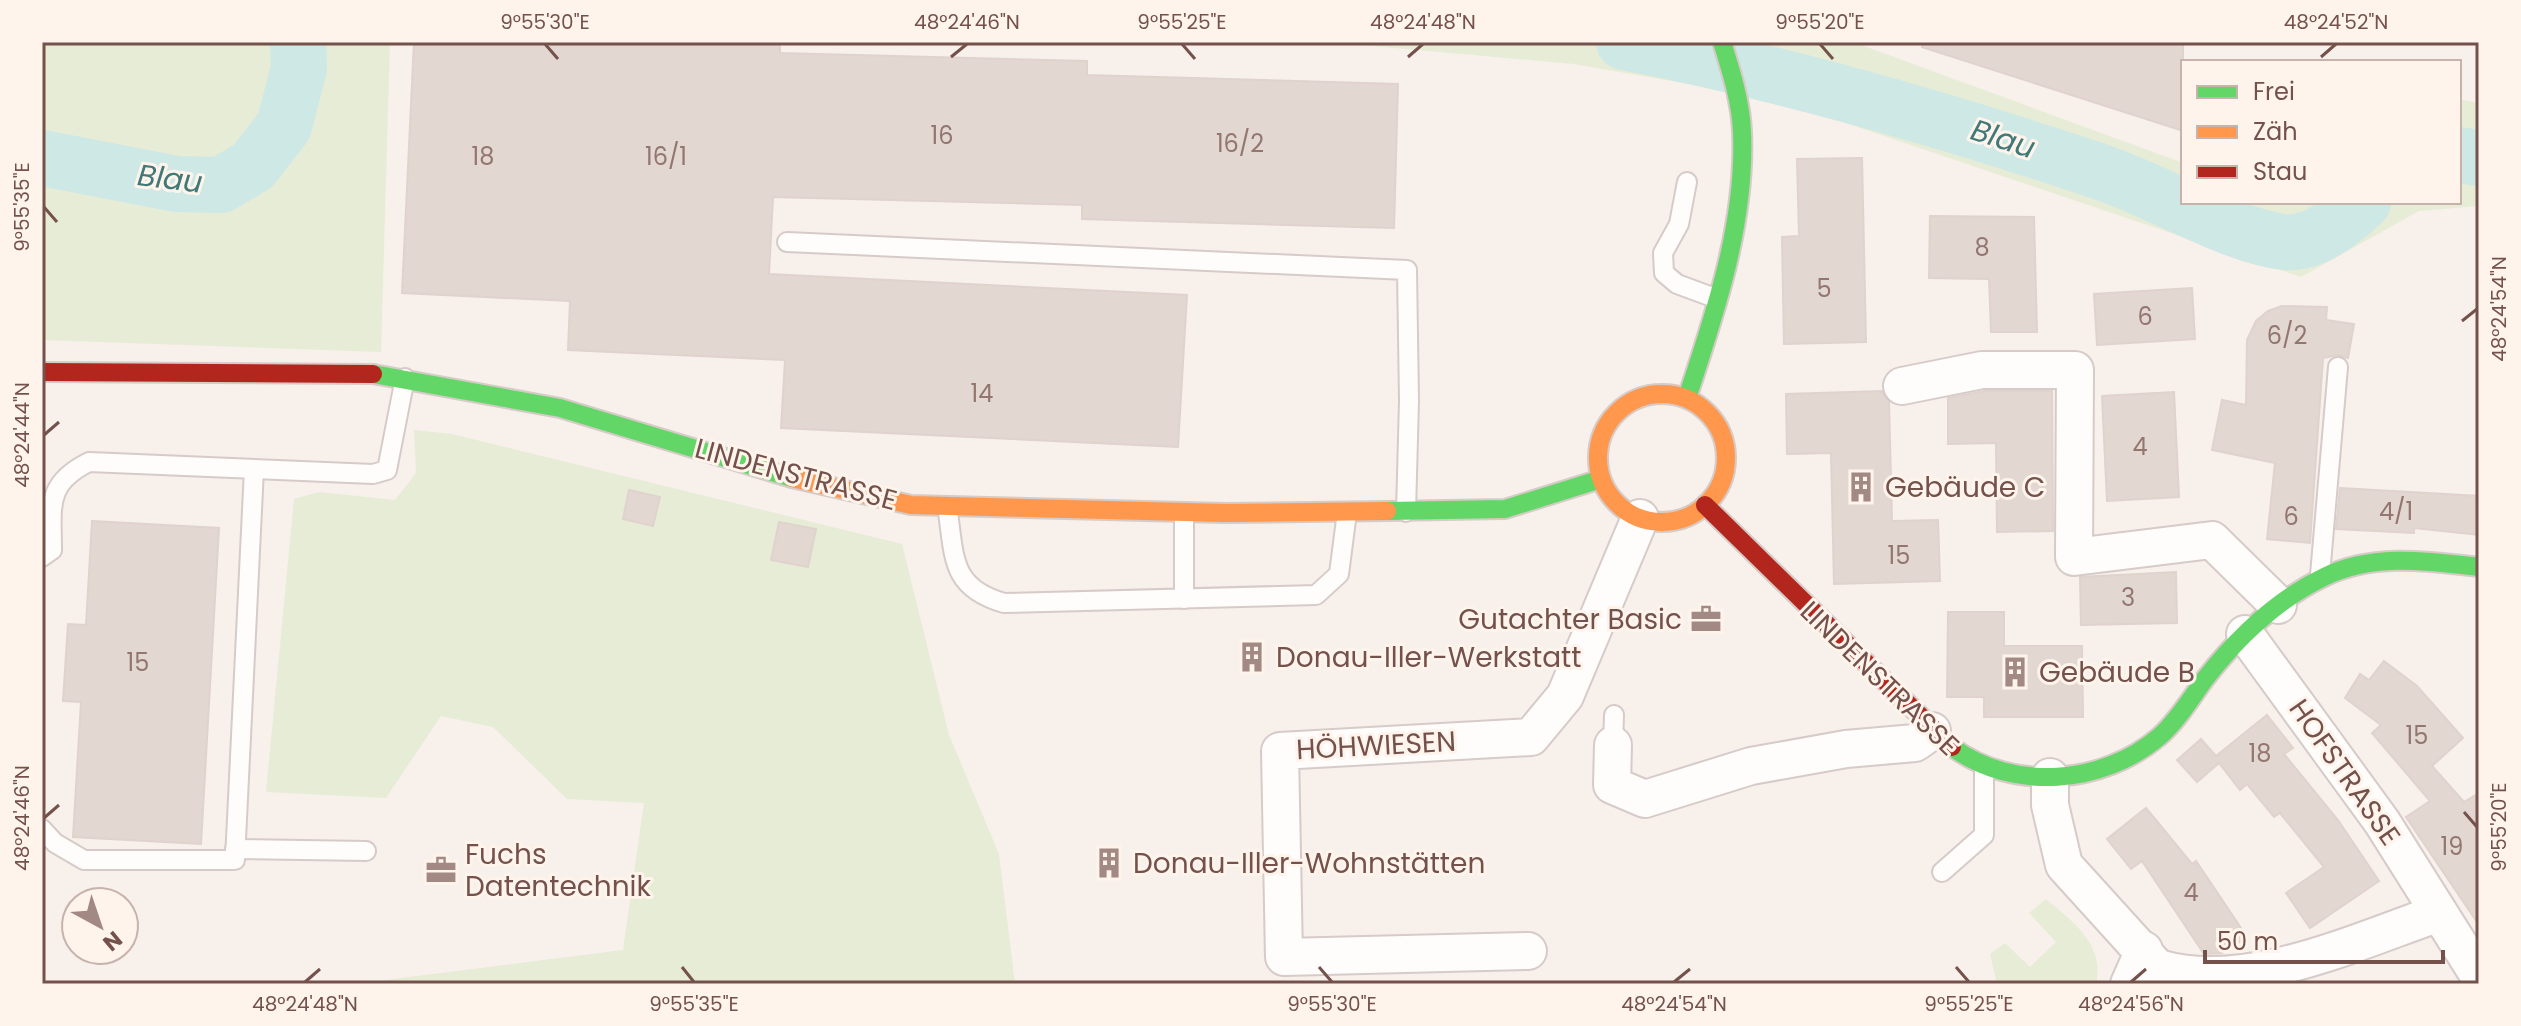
<svg xmlns="http://www.w3.org/2000/svg" width="2521" height="1026" viewBox="0 0 2521 1026" font-family="Poppins,sans-serif">
<rect width="100%" height="100%" fill="#f7f0eb"/>
<g fill="#e7ecd6">
<path d="M42,42H390L381,352L42,340Z"/>
<path d="M1328,42H1676L1706,87L1574,64Z"/>
<path d="M1767,42H1853L2183,163V202H2459V99L2479,103V206L2419,211L2301,277L1781,101Z"/>
<path d="M414,430L452,434L902,544L949,735L999,854L1015,984H354L623,950L644,803L567,799L493,727L441,716L386,798L266,792L294,499L319,492L395,500L416,473Z"/>
<path d="M2046,899C2073,922 2105,944 2096,984H1997L1990,954L2005,943L2030,967L2056,942L2029,913Z"/>
</g>
<g fill="none" stroke-linecap="round" stroke-linejoin="round">
<g stroke="#cde8e5" stroke-width="56">
<path d="M1624,42C1784,73 1943,119 2098,171C2154,189 2231,236 2284,242C2314,245 2342,221 2363,202"/>
<path d="M2459,155L2479,158"/>
<path d="M42,158L177,184L221,185L253,166L284,126L299,68L298,42"/>
</g>
</g>
<g fill="#e3d7d2" stroke="#e0d2cd" stroke-width="2">
<path d="M414,42H780V53L1087,61V75L1398,84L1394,228L1082,219V205L773,197L769,274L1187,295L1178,447L781,428L785,360L568,350L570,301L402,293Z"/>
<path d="M1923,42H2183V131L1922,47Z"/>
<path d="M1862,158L1866,342L1784,344L1782,237L1799,236L1797,159Z"/>
<path d="M1930,216L2034,217L2037,332H1991L1989,279L1929,278Z"/>
<path d="M2192,288L2195,339L2097,345L2094,294Z"/>
<path d="M2282,306L2327,307L2326,320L2354,324L2348,358L2338,355L2323,358L2310,543L2267,539L2275,463L2212,450L2222,400L2246,405L2247,340L2256,321L2268,311Z"/>
<path d="M1882,391L1889,402L1892,521L1938,520L1940,581L1834,584L1831,453L1787,454L1786,394Z"/>
<path d="M1984,391H2052L2053,531L1997,532L1996,443L1948,444V398Z"/>
<path d="M2174,392L2179,497L2107,501L2102,396Z"/>
<path d="M2340,488L2479,496V535L2414,528V533L2336,529Z"/>
<path d="M629,490L660,497L653,526L623,519Z"/>
<path d="M92,521L219,528L201,844L73,837L81,702L63,701L68,624L86,625Z"/>
<path d="M779,522L816,529L808,567L771,560Z"/>
<path d="M2176,572L2177,623L2081,625L2080,577Z"/>
<path d="M1948,612H2004V646H2082L2083,717H1984V697H1947Z"/>
<path d="M2384,661L2417,686L2463,738L2432,766L2464,802L2479,793V925L2406,817L2430,801L2372,733L2381,725L2345,698L2360,674L2369,680Z"/>
<path d="M2267,715L2293,748L2284,754L2338,820L2379,881L2310,928L2286,893L2324,867L2280,813L2274,817L2247,784L2240,790L2219,763L2197,782L2177,760L2201,739L2216,756Z"/>
<path d="M2146,808L2192,864L2196,861L2247,937L2222,953L2204,954L2142,861L2131,869L2107,839Z"/>
</g>
<g fill="none" stroke-linecap="round" stroke-linejoin="round">
<g stroke="#d6cbc8" stroke-width="22">
<g id="lane">
<path d="M1687,182L1679,224L1663,253L1664,273L1677,284L1715,298"/>
<path d="M787,242L1407,270L1409,401L1406,512"/>
<path d="M947,506C955,556 949,587 1004,603L1316,595L1339,574L1347,512"/>
<path d="M42,557L52,550C52,506 45,484 89,462L373,474L387,470L405,378"/>
<path d="M2320,575L2338,367"/>
<path d="M1184,599V512"/>
<path d="M1613,745L1614,715"/>
<path d="M42,829L55,843L84,860H235L254,469"/>
<path d="M235,849L366,851"/>
<path d="M1942,872L1984,835V769"/>
</g>
</g>
<g stroke="#d6cbc8" stroke-width="40">
<g id="street">
<path d="M1902,386L1982,370H2075L2074,557L2212,540L2278,605"/>
<path d="M2245,634L2382,822L2479,976"/>
<path d="M1613,745L1612,785L1645,799L1751,766L1846,749L1915,743L1932,731"/>
<path d="M2050,777V805L2064,865L2172,984"/>
<path d="M1528,951L1284,957L1280,751L1531,737L1565,696L1640,518"/>
<path d="M2162,969C2247,993 2358,941 2439,913"/>
<path d="M2129,984L2144,950"/>
</g>
</g>
<g stroke="#d6cbc7" stroke-width="22">
<g id="fast">
<path d="M373,374L560,408L792,478"/>
<path d="M1687,398C1715,314 1746,222 1742,132C1741,102 1731,71 1722,42"/>
<path d="M1387,511L1505,509L1601,479"/>
<path d="M1952,747C2013,792 2103,785 2160,736C2178,720 2191,698 2205,679C2237,638 2276,600 2324,577C2373,553 2427,561 2479,567"/>
</g>
</g>
<g stroke="#d6cbc7" stroke-width="22">
<g id="slow">
<circle cx="1662" cy="458" r="64"/>
<path d="M792,478L911,505L1225,513L1387,511"/>
</g>
</g>
<g stroke="#d6cbc7" stroke-width="22">
<g id="jam">
<path d="M42,372L373,374"/>
<path d="M1705,505L1952,747"/>
</g>
</g>
<use href="#lane" stroke="#fefdfc" stroke-width="18"/>
<use href="#street" stroke="#fefdfc" stroke-width="36"/>
<use href="#fast" stroke="#63d668" stroke-width="18"/>
<use href="#slow" stroke="#ff974d" stroke-width="18"/>
<use href="#jam" stroke="#b3261e" stroke-width="18"/>
</g>
<path fill="none" stroke="#74524b" stroke-width="3" d="M545,44L558,59M1182,44L1195,59M1820,44L1833,59M951,57L967,44M1408,57L1423,44M2321,57L2336,44M44,207L57,222M2462,321L2477,309M44,435L59,422M2464,812L2477,827M44,818L59,805M682,967L694,982M1319,967L1332,982M1956,967L1969,982M305,982L320,969M1674,982L1690,969M2131,982L2146,969"/>
<defs>
<g id="building-bare" transform="scale(2.4)"><path d="M-4-6H4V6H1V3H-1V6H-4ZM-2.5-4.3h1.7v1.8h-1.7ZM.8-4.3h1.7v1.8H.8ZM-2.5-1h1.7V.8h-1.7ZM.8-1h1.7V.8H.8Z" fill="#a28983" stroke="#fef4ec" stroke-width="2.5" paint-order="stroke"/></g>
<g id="office-bare" transform="scale(2.4)"><path d="M-6-3h4V-5.5h4V-3h4V5H-6ZM-1-4.5V-3h2v-1.5ZM-6 0V1H6V0Z" fill="#a28983" stroke="#fef4ec" stroke-width="2.5" paint-order="stroke"/></g>
</defs>
<g fill-rule="evenodd">
<use href="#building-bare" x="1861" y="487"/>
<use href="#office-bare" x="1706" y="619"/>
<use href="#building-bare" x="1252" y="657"/>
<use href="#building-bare" x="2015" y="672"/>
<use href="#building-bare" x="1109" y="863"/>
<use href="#office-bare" x="441" y="870"/>
</g>
<g text-anchor="middle" stroke-width="6" stroke-linejoin="round" paint-order="stroke">
<g font-size="24" fill="#92766f">
<text x="942" y="144">16</text>
<text x="1240" y="152">16/2</text>
<text x="483" y="165">18</text>
<text x="666" y="165">16/1</text>
<text x="1982" y="256">8</text>
<text x="1824" y="297">5</text>
<text x="2145" y="325">6</text>
<text x="2287" y="344">6/2</text>
<text x="982" y="402">14</text>
<text x="2140" y="455">4</text>
<text x="2396" y="520">4/1</text>
<text x="2291" y="525">6</text>
<text x="1899" y="564">15</text>
<text x="2128" y="606">3</text>
<text x="138" y="671">15</text>
<text x="2417" y="744">15</text>
<text x="2260" y="762">18</text>
<text x="2452" y="855">19</text>
<text x="2191" y="901">4</text>
</g>
<g font-size="28" fill="#74524b" stroke="#fef4ec">
<text transform="translate(796 474) rotate(15)" y="10">LINDENSTRASSE</text>
<text transform="translate(1880 678) rotate(44)" y="10">LINDENSTRASSE</text>
<text transform="translate(1376 745) rotate(-3)" y="10">HÖHWIESEN</text>
<text transform="translate(2345 772) rotate(55)" y="10">HOFSTRASSE</text>
</g>
<g font-size="28" fill="#74524b" stroke="#fef4ec" text-anchor="start">
<text x="1885" y="497">Gebäude C</text>
<text x="1682" y="629" text-anchor="end">Gutachter Basic</text>
<text x="1276" y="667">Donau-Iller-Werkstatt</text>
<text x="2039" y="682">Gebäude B</text>
<text x="465" y="864">Fuchs<tspan x="465" dy="32">Datentechnik</tspan></text>
<text x="1133" y="873">Donau-Iller-Wohnstätten</text>
</g>
<g font-size="30" font-style="italic" fill="#407978" stroke="#fef4ec">
<text transform="translate(2003 139) rotate(18)" y="10">Blau</text>
<text transform="translate(170 179) rotate(7)" y="10">Blau</text>
</g>
</g>
<rect width="2521" height="1026" fill="none" stroke="#fef4ec" stroke-width="88"/>
<rect x="2181" y="60" width="280" height="144" fill="#fef4ec" stroke="#c7b3ac" stroke-width="2"/>
<rect x="2197" y="86" width="40" height="12" fill="#63d668" stroke="#c7b3ac" stroke-width="2"/>
<text x="2253" y="100" font-size="24" fill="#74524b">Frei</text>
<rect x="2197" y="126" width="40" height="12" fill="#ff974d" stroke="#c7b3ac" stroke-width="2"/>
<text x="2253" y="140" font-size="24" fill="#74524b">Zäh</text>
<rect x="2197" y="166" width="40" height="12" fill="#b3261e" stroke="#c7b3ac" stroke-width="2"/>
<text x="2253" y="180" font-size="24" fill="#74524b">Stau</text>
<g transform="translate(100 926) rotate(140)"><circle r="38" fill="#fef4ec" stroke="#c7b3ac" stroke-width="2"/>
<path d="M0-6L14 30L0 20L-14 30Z" fill="#a28983"/>
<text y="-12" font-size="22" font-weight="bold" text-anchor="middle" fill="#74524b">N</text>
</g>
<path d="M2205 950v12h238v-12" fill="none" stroke="#74524b" stroke-width="4"/>
<text x="2217" y="950" font-size="24" fill="#74524b" stroke="#fef4ec" stroke-width="6" paint-order="stroke">50 m</text>
<rect x="44" y="44" width="2433" height="938" fill="none" stroke="#74524b" stroke-width="3"/>
<g font-size="20" text-anchor="middle" fill="#74524b">
<text x="545" y="29">9°55'30"E</text>
<text x="967" y="29">48°24'46"N</text>
<text x="1182" y="29">9°55'25"E</text>
<text x="1423" y="29">48°24'48"N</text>
<text x="1820" y="29">9°55'20"E</text>
<text x="2336" y="29">48°24'52"N</text>
<text transform="translate(22 207) rotate(-90)" y="7">9°55'35"E</text>
<text transform="translate(2499 309) rotate(-90)" y="7">48°24'54"N</text>
<text transform="translate(22 435) rotate(-90)" y="7">48°24'44"N</text>
<text transform="translate(22 818) rotate(-90)" y="7">48°24'46"N</text>
<text transform="translate(2499 827) rotate(-90)" y="7">9°55'20"E</text>
<text x="305" y="1011">48°24'48"N</text>
<text x="694" y="1011">9°55'35"E</text>
<text x="1332" y="1011">9°55'30"E</text>
<text x="1674" y="1011">48°24'54"N</text>
<text x="1969" y="1011">9°55'25"E</text>
<text x="2131" y="1011">48°24'56"N</text>
</g>
</svg>
